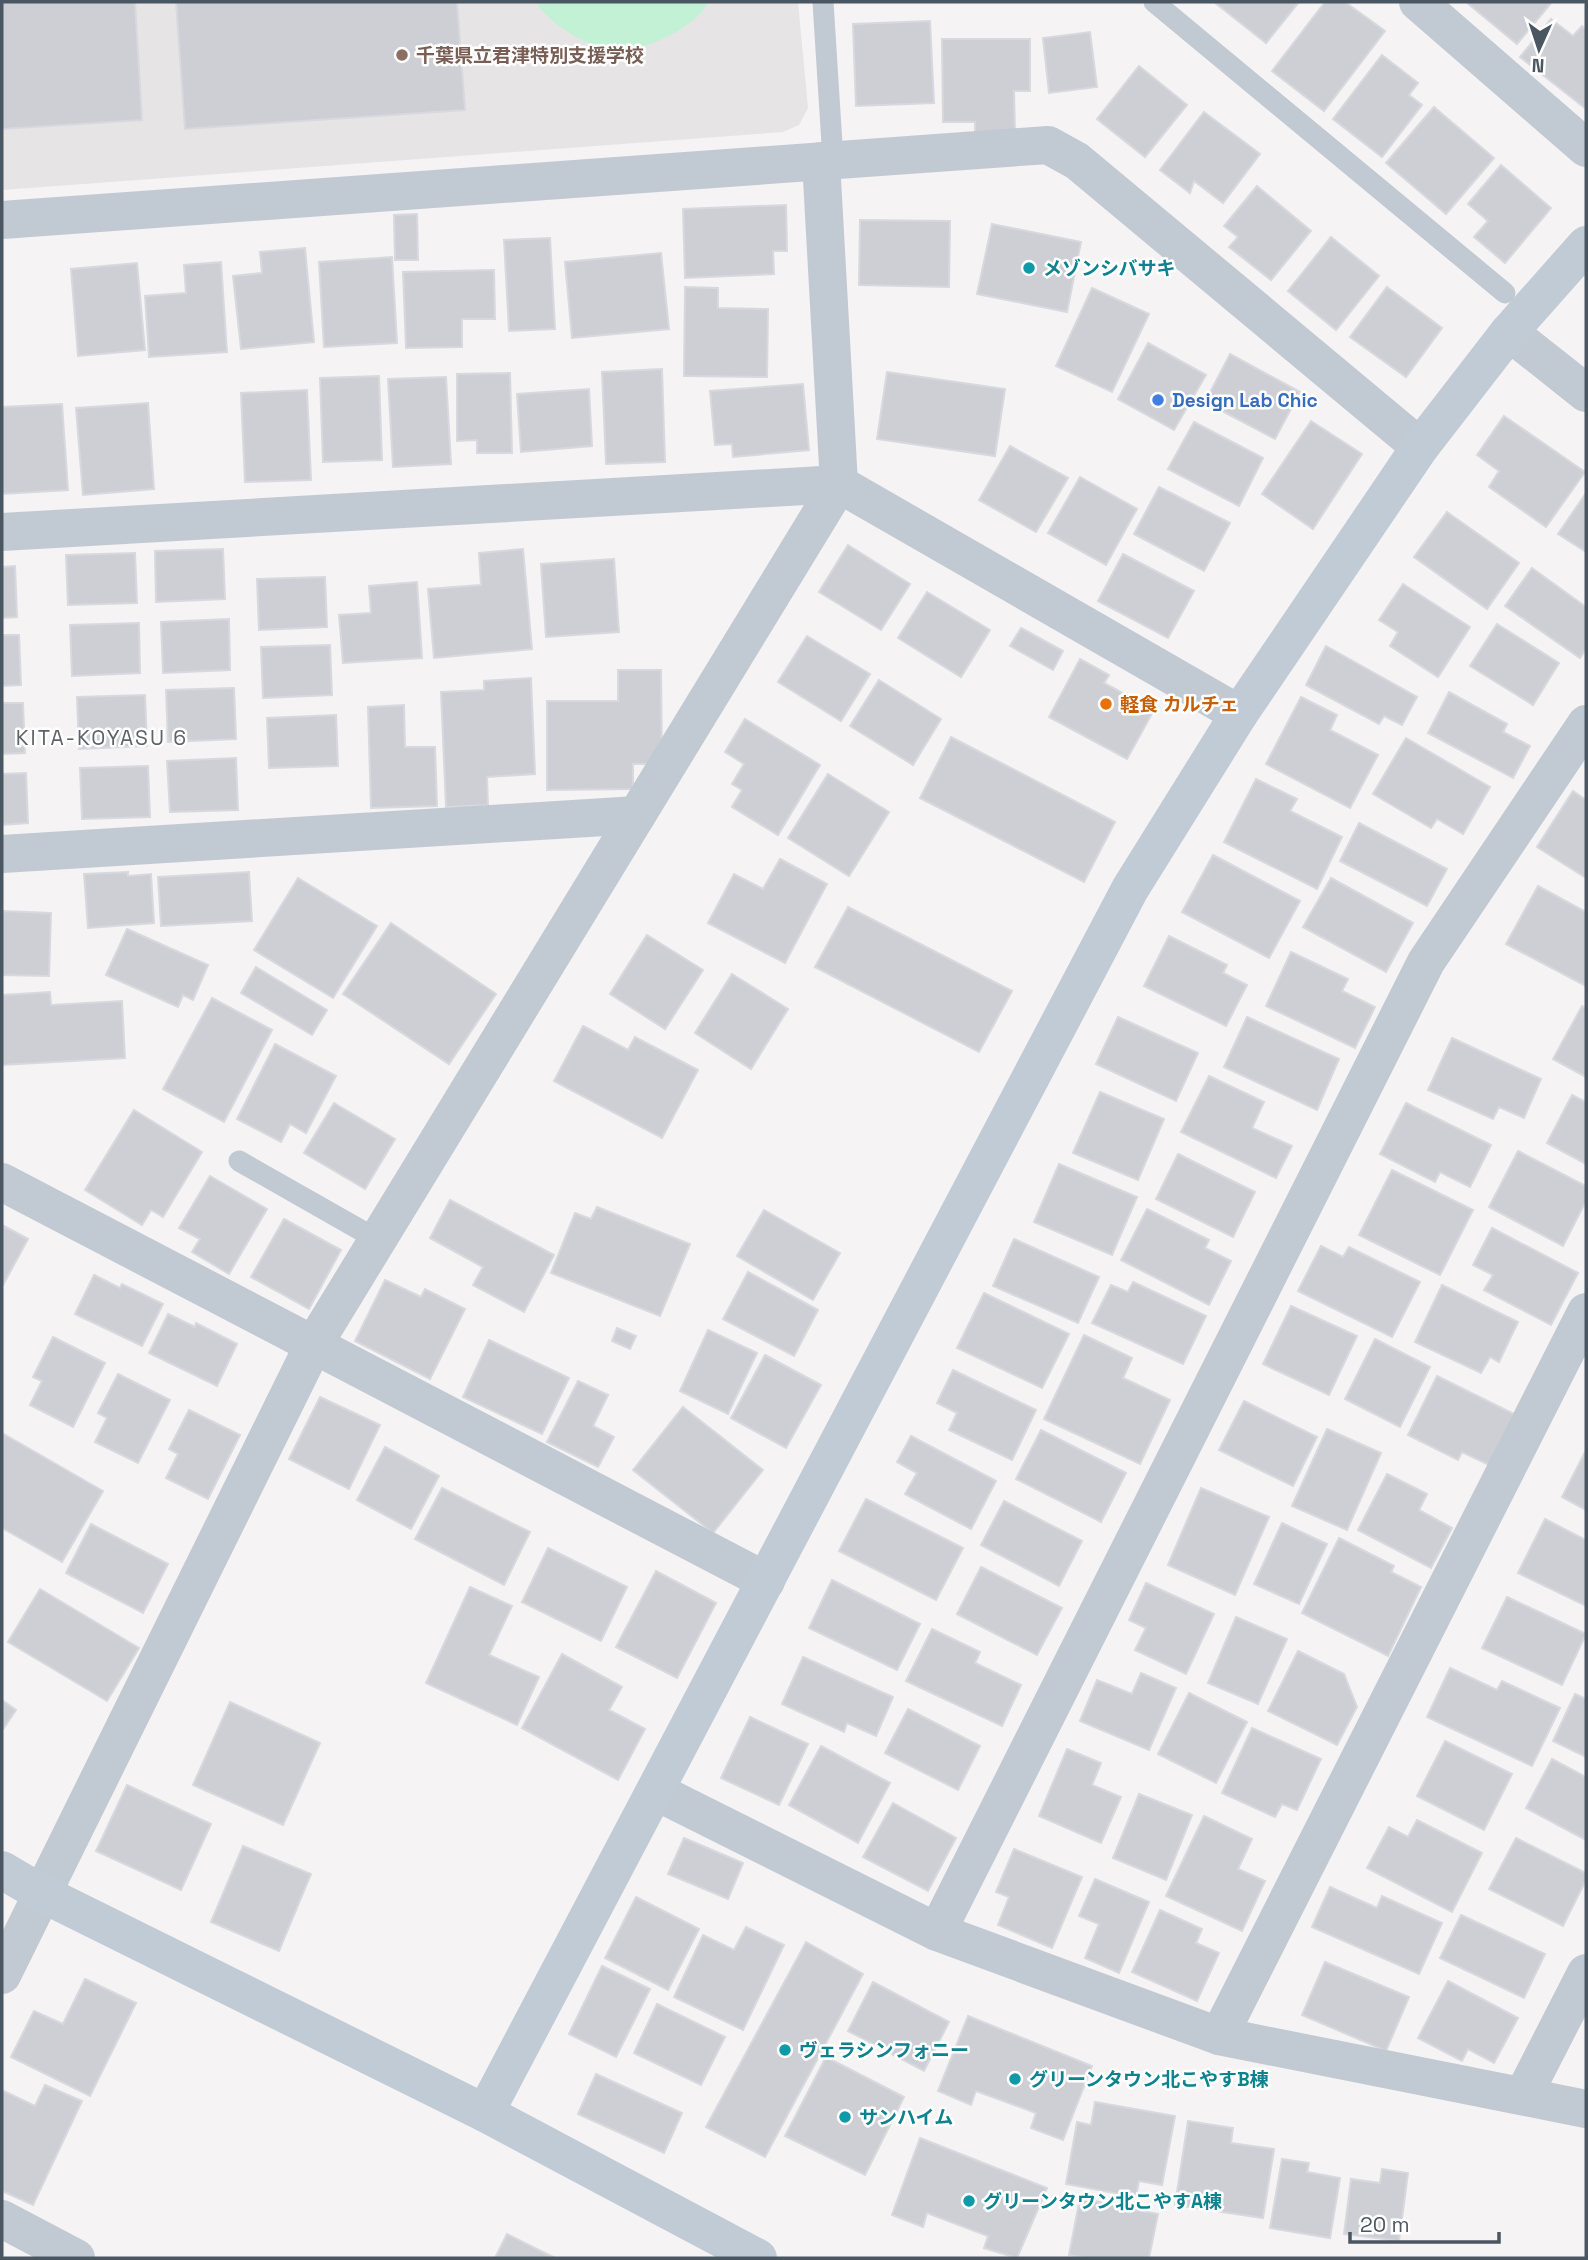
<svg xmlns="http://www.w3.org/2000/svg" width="1588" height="2260" viewBox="0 0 1588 2260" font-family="'Space Grotesk','Noto Sans JP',sans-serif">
<rect width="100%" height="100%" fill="#f5f3f3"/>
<path fill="#e6e4e5" d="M2,2H798L808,108L799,125L783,132L2,190Z"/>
<path fill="#c3f1d5" d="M536,2H708C697,28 638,55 611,50C590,46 568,34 553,21C547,15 539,9 536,2Z"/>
<g fill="#cdcfd5" stroke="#d7d9de" stroke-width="2">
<path d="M2,2H135L142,120L2,129Z"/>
<path d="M176,2H457L465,110L185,129Z"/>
<path d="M1214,2H1299L1266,43Z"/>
<path d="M1325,2H1345L1385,31L1324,111L1272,71Z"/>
<path d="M1466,2H1552L1517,44Z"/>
<path d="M1551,19L1573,36L1582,26L1586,30V109L1520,57Z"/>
<path d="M930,21L934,103L856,106L853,24Z"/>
<path d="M1090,32L1097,87L1049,93L1043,38Z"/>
<path d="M942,39H1030V91H1014L1015,134H975V122H943Z"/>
<path d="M1382,55L1418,83L1409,95L1422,105L1382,157L1333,119Z"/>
<path d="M1139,66L1187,105L1145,157L1097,119Z"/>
<path d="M1434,107L1494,158L1446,214L1386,163Z"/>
<path d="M1204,112L1260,154L1223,203L1194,181L1190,193L1160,170Z"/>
<path d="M1501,165L1551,208L1505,263L1474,237L1488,221L1468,204Z"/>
<path d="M1257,186L1311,231L1271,280L1229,247L1238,237L1224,226Z"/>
<path d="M786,205L787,251H773L774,274L685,278L683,209Z"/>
<path d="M417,214L418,260H395L394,215Z"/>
<path d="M860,220L950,221L949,287L859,285Z"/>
<path d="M992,224L1081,242L1067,312L977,294Z"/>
<path d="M1331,237L1379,276L1336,330L1288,291Z"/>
<path d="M550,238L555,329L509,331L504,240Z"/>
<path d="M305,248L314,342L241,349L233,276L262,273L260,252Z"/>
<path d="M661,253L669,329L572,338L565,262Z"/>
<path d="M392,257L397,343L324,347L319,262Z"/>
<path d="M221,262L227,352L149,357L145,296L186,293L184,265Z"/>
<path d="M137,263L145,350L78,356L71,269Z"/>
<path d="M494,270L495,319H462V347L406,348L403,272Z"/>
<path d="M685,287L718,288V308L768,309L767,377L684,376Z"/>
<path d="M1387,287L1442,328L1406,377L1350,337Z"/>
<path d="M1092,288L1149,314L1112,392L1056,366Z"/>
<path d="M1148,343L1206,375L1174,430L1118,399Z"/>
<path d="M1230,354L1300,392L1275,439L1205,402Z"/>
<path d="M662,369L665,462L606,464L602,372Z"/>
<path d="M887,372L1005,389L995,456L877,439Z"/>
<path d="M510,373L512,453H477V440L457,441V374Z"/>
<path d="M379,376L382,460L323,462L320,378Z"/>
<path d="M446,377L451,464L393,467L388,379Z"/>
<path d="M803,384L809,450L733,457L732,444L715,445L710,391Z"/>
<path d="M589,389L592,446L521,452L517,394Z"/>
<path d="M307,390L311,480L245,482L241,393Z"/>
<path d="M148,403L154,489L83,495L76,408Z"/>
<path d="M62,404L68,490L2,494V407Z"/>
<path d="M1504,416L1585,472L1546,527L1489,487L1499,471L1477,455Z"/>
<path d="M1311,421L1362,454L1313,529L1262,494Z"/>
<path d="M1194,422L1263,458L1239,506L1168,469Z"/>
<path d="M1010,446L1068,478L1036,532L979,500Z"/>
<path d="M1080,477L1137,509L1106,565L1048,533Z"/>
<path d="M1159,487L1230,523L1204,571L1134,534Z"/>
<path d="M1586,493V552L1558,534Z"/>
<path d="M1447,512L1519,563L1487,609L1414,557Z"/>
<path d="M848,545L910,584L881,630L819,592Z"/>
<path d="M223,549L225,599L156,602L155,551Z"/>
<path d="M523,549L532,649L434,658L428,589L481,585L479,553Z"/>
<path d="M135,553L137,603L68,605L66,555Z"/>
<path d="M1123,554L1194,591L1168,638L1098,601Z"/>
<path d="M614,559L619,632L546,637L541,564Z"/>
<path d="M15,566L17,617L2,618V567Z"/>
<path d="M1532,568L1586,607V649L1580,658L1505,606Z"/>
<path d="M325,577L327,627L259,630L257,579Z"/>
<path d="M417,582L422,658L343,663L339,615L371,613L369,586Z"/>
<path d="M1403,584L1470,627L1438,677L1390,646L1398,632L1379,620Z"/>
<path d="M927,592L990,630L961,677L898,638Z"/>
<path d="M229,619L230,670L163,673L161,622Z"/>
<path d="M139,623L140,673L72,676L70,625Z"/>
<path d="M1497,624L1559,663L1533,705L1470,666Z"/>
<path d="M1021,628L1063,651L1053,670L1010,646Z"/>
<path d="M2,635H19L21,685L2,686Z"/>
<path d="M807,636L870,674L841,721L778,682Z"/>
<path d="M330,645L332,695L263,698L261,647Z"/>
<path d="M1326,646L1417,697L1402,725L1384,716L1379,724L1306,685Z"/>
<path d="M1080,659L1109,675L1104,683L1154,710L1127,759L1049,717Z"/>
<path d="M618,670H661L662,764H633V789L547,790V701H618Z"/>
<path d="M531,678L535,774L487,777L488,805L446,807L441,692L484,690V681Z"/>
<path d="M879,680L941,719L913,765L850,726Z"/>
<path d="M234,688L236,739L168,742L166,690Z"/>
<path d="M1449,692L1507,724L1503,732L1530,746L1513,778L1428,733Z"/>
<path d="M145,695L147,746L79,749L77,697Z"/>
<path d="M1301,697L1337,715L1330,730L1378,755L1350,808L1266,764Z"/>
<path d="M2,703H23L25,753L2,754Z"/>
<path d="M404,705L405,747H435L437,806L371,808L368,707Z"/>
<path d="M336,715L338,766L269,768L267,718Z"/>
<path d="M745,719L820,765L778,835L732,807L742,790L732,784L744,764L725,752Z"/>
<path d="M951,737L1115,822L1084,882L920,798Z"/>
<path d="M1406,738L1490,787L1463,834L1437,819L1431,828L1373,794Z"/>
<path d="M236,758L238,810L170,812L167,761Z"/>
<path d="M148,766L150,817L82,819L80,768Z"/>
<path d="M26,773L28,823L2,825V774Z"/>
<path d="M828,774L889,812L849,876L788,838Z"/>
<path d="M1256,779L1297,799L1290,811L1342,837L1317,889L1224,842Z"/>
<path d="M1573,791L1586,800V878L1537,847Z"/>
<path d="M1359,823L1447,869L1427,906L1340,861Z"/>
<path d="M1213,855L1300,901L1269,958L1182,912Z"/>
<path d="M780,859L827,884L785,963L708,923L734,874L763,889Z"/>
<path d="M128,872V876L151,874L154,923L88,928L84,874Z"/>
<path d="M249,872L252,921L161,926L158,877Z"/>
<path d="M298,878L377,926L333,998L254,950Z"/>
<path d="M1331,878L1413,923L1386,972L1303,927Z"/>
<path d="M1538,886L1586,912V986L1506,944Z"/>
<path d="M848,907L1012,991L979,1052L815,967Z"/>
<path d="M2,911L51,913L49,976L2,975Z"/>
<path d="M391,923L496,994L449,1064L343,994Z"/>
<path d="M127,929L208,965L193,1000L183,995L178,1007L106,975Z"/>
<path d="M647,935L703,970L665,1029L610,994Z"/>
<path d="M1169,936L1227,965L1223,973L1247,985L1226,1026L1144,986Z"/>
<path d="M1291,952L1348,979L1342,991L1375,1007L1355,1048L1266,1006Z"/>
<path d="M256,967L327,1010L312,1035L241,993Z"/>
<path d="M732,974L788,1009L751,1069L695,1033Z"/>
<path d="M50,992L51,1005L122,1001L125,1058L2,1065V995Z"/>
<path d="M212,998L272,1030L224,1122L163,1089Z"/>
<path d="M1582,1006L1586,1009V1077L1553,1059Z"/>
<path d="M1118,1017L1198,1053L1176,1101L1096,1064Z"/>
<path d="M1247,1017L1339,1059L1317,1110L1224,1067Z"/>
<path d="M583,1026L628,1050L635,1037L698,1070L662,1138L554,1081Z"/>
<path d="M1452,1038L1541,1079L1524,1118L1499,1107L1493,1119L1428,1090Z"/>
<path d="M275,1044L336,1076L306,1133L290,1124L281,1142L237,1119Z"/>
<path d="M1209,1076L1264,1102L1252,1128L1292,1146L1276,1178L1181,1132Z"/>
<path d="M1100,1092L1164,1119L1138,1180L1073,1153Z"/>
<path d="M1572,1095L1586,1102V1164L1547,1143Z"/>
<path d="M334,1103L395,1139L365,1189L304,1153Z"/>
<path d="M1406,1103L1491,1145L1470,1187L1440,1172L1435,1182L1380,1154Z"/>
<path d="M134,1110L202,1152L163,1217L151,1210L142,1225L85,1190Z"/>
<path d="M1518,1151L1586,1186V1201L1563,1246L1489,1207Z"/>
<path d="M1178,1154L1255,1192L1233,1237L1156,1199Z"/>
<path d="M1059,1164L1137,1197L1112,1255L1034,1222Z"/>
<path d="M1392,1170L1473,1210L1440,1275L1359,1235Z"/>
<path d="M210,1176L267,1209L229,1274L192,1252L200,1239L179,1228Z"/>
<path d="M450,1200L554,1255L524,1312L473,1285L483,1267L430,1238Z"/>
<path d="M597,1207L690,1244L660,1316L551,1273L575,1213L591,1219Z"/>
<path d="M1147,1209L1209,1240L1205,1248L1231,1261L1209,1305L1121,1260Z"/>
<path d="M764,1210L840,1253L813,1300L737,1256Z"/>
<path d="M284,1219L341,1250L309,1309L251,1277Z"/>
<path d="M2,1225L28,1239L3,1285L2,1284Z"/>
<path d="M1492,1228L1578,1273L1551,1325L1484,1290L1493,1275L1473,1265Z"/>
<path d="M1014,1239L1099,1277L1078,1323L993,1286Z"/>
<path d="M1321,1246L1343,1257L1349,1247L1420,1282L1392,1337L1298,1291Z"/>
<path d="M748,1272L818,1310L794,1356L723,1319Z"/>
<path d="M94,1275L120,1288L122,1284L163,1304L142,1346L75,1314Z"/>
<path d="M385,1280L421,1297L425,1289L465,1309L430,1379L355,1341Z"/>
<path d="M1133,1282L1206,1316L1183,1364L1092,1323L1111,1285L1128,1292Z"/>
<path d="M1442,1285L1518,1322L1499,1362L1490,1357L1481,1373L1415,1342Z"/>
<path d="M984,1293L1069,1334L1042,1388L957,1348Z"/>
<path d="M1291,1306L1357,1336L1329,1395L1263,1364Z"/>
<path d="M168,1314L195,1327L196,1323L237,1344L217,1386L149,1353Z"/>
<path d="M617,1328L636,1336L630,1349L612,1341Z"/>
<path d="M708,1330L757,1353L728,1414L680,1391Z"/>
<path d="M1084,1335L1132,1358L1123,1378L1170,1400L1140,1464L1044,1419Z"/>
<path d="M53,1337L105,1363L73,1427L30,1405L42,1381L33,1377Z"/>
<path d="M1375,1339L1430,1367L1400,1427L1345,1399Z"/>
<path d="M489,1340L569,1378L542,1434L463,1397Z"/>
<path d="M765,1355L821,1385L786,1448L731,1418Z"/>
<path d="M953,1370L1036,1410L1012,1460L949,1430L957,1413L937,1403Z"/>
<path d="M118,1374L170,1400L138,1463L95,1442L107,1418L98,1413Z"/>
<path d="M1437,1376L1514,1414L1489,1465L1462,1452L1458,1460L1408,1435Z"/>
<path d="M578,1381L608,1395L593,1426L614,1437L598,1467L547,1442Z"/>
<path d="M320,1397L380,1425L349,1489L289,1459Z"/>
<path d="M1244,1401L1317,1437L1293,1486L1219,1450Z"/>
<path d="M683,1407L763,1470L713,1533L633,1470Z"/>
<path d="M189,1410L240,1435L208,1499L166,1478L178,1454L169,1449Z"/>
<path d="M1327,1429L1381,1453L1347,1530L1292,1506Z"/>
<path d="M1041,1430L1126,1473L1101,1522L1016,1479Z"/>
<path d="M2,1433L103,1491L62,1562L2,1528Z"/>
<path d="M911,1436L996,1481L971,1529L905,1494L917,1473L897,1462Z"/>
<path d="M385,1447L439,1476L411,1529L357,1500Z"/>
<path d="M1586,1450V1510L1562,1497Z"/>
<path d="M1387,1474L1427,1494L1419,1510L1452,1528L1431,1568L1358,1530Z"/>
<path d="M442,1488L530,1532L504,1585L415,1539Z"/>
<path d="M1201,1488L1269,1517L1235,1595L1168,1565Z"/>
<path d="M866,1499L963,1548L936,1600L839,1551Z"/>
<path d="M1004,1501L1082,1541L1059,1586L981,1545Z"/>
<path d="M1545,1519L1586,1540V1606L1518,1573Z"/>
<path d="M1282,1523L1327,1544L1299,1604L1254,1584Z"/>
<path d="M91,1524L168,1564L143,1613L66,1573Z"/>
<path d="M1339,1538L1394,1566L1391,1572L1421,1587L1388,1656L1302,1613Z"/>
<path d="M548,1548L627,1587L601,1641L522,1602Z"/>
<path d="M981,1567L1062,1608L1037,1655L957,1614Z"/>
<path d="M656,1571L716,1603L677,1678L616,1647Z"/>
<path d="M832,1580L920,1624L897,1670L809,1628Z"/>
<path d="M1146,1583L1214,1614L1186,1674L1135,1650L1146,1628L1129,1620Z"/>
<path d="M470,1587L512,1606L489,1655L539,1677L517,1725L426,1683Z"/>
<path d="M40,1589L139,1648L107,1701L8,1642Z"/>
<path d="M1507,1597L1586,1634L1562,1685L1482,1648Z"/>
<path d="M1236,1617L1287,1639L1258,1704L1208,1683Z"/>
<path d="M932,1629L980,1652L975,1663L1021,1685L1002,1726L906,1681Z"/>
<path d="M1298,1651L1344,1674L1357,1707L1337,1745L1268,1711Z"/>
<path d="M562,1654L622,1687L609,1710L645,1729L618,1780L522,1728Z"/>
<path d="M803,1657L893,1697L876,1736L847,1723L844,1732L782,1704Z"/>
<path d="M1450,1668L1497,1690L1502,1681L1560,1708L1532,1766L1427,1717Z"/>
<path d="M1141,1673L1176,1688L1149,1750L1080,1721L1097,1680L1132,1694Z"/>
<path d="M1189,1693L1247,1722L1216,1783L1158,1754Z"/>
<path d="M1575,1694L1586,1699V1757L1553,1741Z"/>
<path d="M2,1700L16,1710L2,1731Z"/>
<path d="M230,1702L320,1743L283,1825L193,1785Z"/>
<path d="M908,1709L980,1746L958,1790L885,1753Z"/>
<path d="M750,1717L808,1744L779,1805L721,1778Z"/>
<path d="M1252,1728L1321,1759L1297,1810L1282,1804L1275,1817L1222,1793Z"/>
<path d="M1445,1741L1512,1774L1484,1830L1417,1796Z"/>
<path d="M821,1746L890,1783L858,1843L789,1805Z"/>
<path d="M1067,1749L1101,1763L1092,1785L1121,1797L1101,1843L1039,1816Z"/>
<path d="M1552,1759L1586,1777V1840L1526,1808Z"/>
<path d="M127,1785L211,1824L181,1890L96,1851Z"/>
<path d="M1139,1794L1192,1815L1166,1880L1113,1858Z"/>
<path d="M893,1803L956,1838L928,1891L863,1857Z"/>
<path d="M1204,1816L1252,1839L1238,1869L1265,1881L1242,1931L1166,1896Z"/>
<path d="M1417,1820L1482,1853L1452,1912L1367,1868L1389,1827L1408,1837Z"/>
<path d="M684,1838L743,1863L728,1899L668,1874Z"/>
<path d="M1516,1838L1586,1873V1880L1563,1926L1489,1889Z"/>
<path d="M243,1846L311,1874L279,1951L211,1922Z"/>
<path d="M1014,1849L1082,1877L1052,1948L998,1925L1009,1897L996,1892Z"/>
<path d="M1095,1879L1149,1902L1119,1973L1085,1958L1099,1924L1079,1916Z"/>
<path d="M1330,1887L1377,1908L1382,1896L1442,1923L1419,1974L1312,1927Z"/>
<path d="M636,1897L699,1929L668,1990L605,1958Z"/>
<path d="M1160,1910L1202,1929L1196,1943L1219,1953L1197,2001L1132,1972Z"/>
<path d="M1461,1915L1545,1954L1524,1998L1440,1958Z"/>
<path d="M746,1927L784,1945L743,2030L674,1997L703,1935L734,1950Z"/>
<path d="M806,1942L863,1974L765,2157L706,2127Z"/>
<path d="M1325,1962L1409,1997L1386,2051L1302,2015Z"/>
<path d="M602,1966L650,1989L616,2057L569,2034Z"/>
<path d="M85,1979L136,2003L90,2096L11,2057L34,2011L63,2024Z"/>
<path d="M1448,1981L1518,2018L1494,2063L1468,2049L1462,2061L1418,2038Z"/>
<path d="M873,1982L949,2022L924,2071L848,2031Z"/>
<path d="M657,2004L725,2037L701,2085L634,2053Z"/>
<path d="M968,2016L1092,2066L1063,2140L1031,2128L1036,2113L976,2091L971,2105L938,2091Z"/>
<path d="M826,2057L904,2097L865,2175L785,2136Z"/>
<path d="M596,2074L682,2113L664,2153L578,2114Z"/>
<path d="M45,2085L82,2101L33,2205L2,2191V2090L35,2106Z"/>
<path d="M1095,2102L1175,2116L1162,2185L1139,2181L1136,2197L1066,2184L1077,2122L1091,2125Z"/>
<path d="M1188,2121L1233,2128L1231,2143L1274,2149L1263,2218L1175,2205Z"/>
<path d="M920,2138L1047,2188L1017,2258L984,2248L988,2236L927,2213L923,2227L892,2215Z"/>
<path d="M1282,2159L1309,2163L1307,2172L1340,2178L1330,2238L1270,2228Z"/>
<path d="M1382,2169L1408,2173L1399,2241L1344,2234L1351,2179L1380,2183Z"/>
<path d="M1080,2198L1158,2214L1149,2258H1087L1069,2255Z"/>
<path d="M507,2234L555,2258H495Z"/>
</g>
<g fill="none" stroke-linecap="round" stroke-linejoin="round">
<g stroke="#c1cad2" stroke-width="21">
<path d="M823,2L833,160"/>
<path d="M1154,2L1505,293"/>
<path d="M239,1161L378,1240"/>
</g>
<g stroke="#c1cad2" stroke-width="38">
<path d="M1418,2L1586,148"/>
<path d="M2,220L1048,145L1077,161L1420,447"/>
<path d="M1509,332L1586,393"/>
<path d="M2,532L839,484L1239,714"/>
<path d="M2,854L637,815"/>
<path d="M2,1182L766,1581"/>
<path d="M655,1791L937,1932L1219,2036L1586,2109"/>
<path d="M937,1932L1426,962L1586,724"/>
<path d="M2,1975L314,1344L839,484L821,161"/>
<path d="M1219,2036L1586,1312"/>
<path d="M1523,2096L1586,1973"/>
<path d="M2,2219L76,2258"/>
</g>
<g stroke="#c1cbd6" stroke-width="38">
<path d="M2,1870L41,1893L485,2113L758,2258"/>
<path d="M485,2113L1130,889L1239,714L1420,447L1509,332L1586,245"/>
</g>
</g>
<circle fill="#8d6e63" stroke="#fff" stroke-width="2.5" cx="402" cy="55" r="7"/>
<g fill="#0f9aa8" stroke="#fff" stroke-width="2.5">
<circle cx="1029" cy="268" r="7"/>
<circle cx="785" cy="2050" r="7"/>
<circle cx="1015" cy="2079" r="7"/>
<circle cx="845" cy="2117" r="7"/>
<circle cx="969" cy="2201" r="7"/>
</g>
<circle fill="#3f7fe0" stroke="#fff" stroke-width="2.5" cx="1158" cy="400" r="7"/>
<circle fill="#e8710a" stroke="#fff" stroke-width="2.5" cx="1106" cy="704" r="7"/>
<g text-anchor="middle" stroke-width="5" stroke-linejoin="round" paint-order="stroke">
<g font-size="19" font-weight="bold" fill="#785e54" stroke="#fff" text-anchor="start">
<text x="416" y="62">千葉県立君津特別支援学校</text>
</g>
<g font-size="19" font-weight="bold" fill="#0d838f" stroke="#fff" text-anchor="start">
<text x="1043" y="275">メゾンシバサキ</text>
<text x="799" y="2057">ヴェラシンフォニー</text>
<text x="1029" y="2086">グリーンタウン北こやすB棟</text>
<text x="859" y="2124">サンハイム</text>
<text x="983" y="2208">グリーンタウン北こやすA棟</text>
</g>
<g font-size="19" font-weight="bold" fill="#366cbe" stroke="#fff" text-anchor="start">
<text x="1172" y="407">Design Lab Chic</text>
</g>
<g font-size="19" font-weight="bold" fill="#c56008" stroke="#fff" text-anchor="start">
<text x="1120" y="711">軽食 カルチェ</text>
</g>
<g font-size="21" letter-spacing="2" fill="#5f6368" stroke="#fff">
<text x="102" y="745">KITA-KOYASU 6</text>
</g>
</g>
<rect width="1588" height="2260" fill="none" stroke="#4a5661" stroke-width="7"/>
<g transform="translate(1539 49) rotate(183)" stroke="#ffffff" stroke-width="5" paint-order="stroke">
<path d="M0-5L12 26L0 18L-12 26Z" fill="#4a5661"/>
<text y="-10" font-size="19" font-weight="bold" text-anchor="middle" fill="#4a5661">N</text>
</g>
<path d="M1350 2232v10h149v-10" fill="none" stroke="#4a5661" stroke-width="3.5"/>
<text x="1360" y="2232" font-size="21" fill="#4a5661" stroke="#ffffff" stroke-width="5" paint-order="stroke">20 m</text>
</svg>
